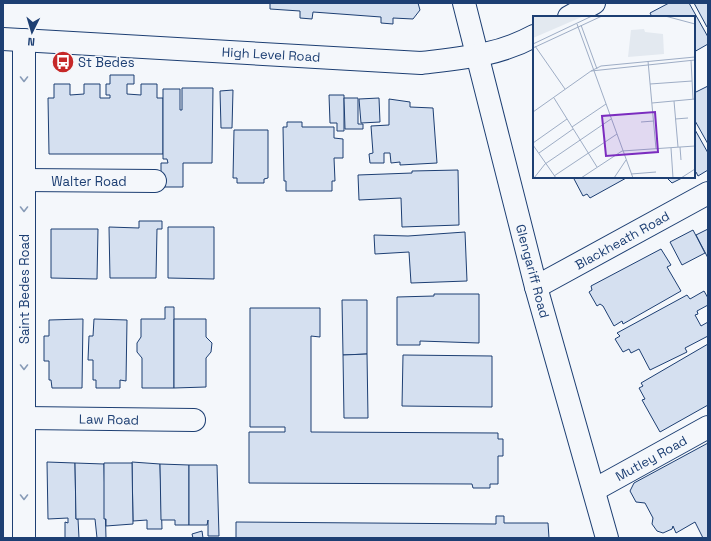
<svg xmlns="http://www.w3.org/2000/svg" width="711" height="541" viewBox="0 0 711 541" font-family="'Space Grotesk',sans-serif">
<rect width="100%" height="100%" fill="#f4f7fb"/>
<g fill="#d5e0f0" stroke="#1d3f73">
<path d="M270,3H418L420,10L413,19L393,18V24L381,23V17L313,12L312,19L300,18V11L270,9Z"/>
<path d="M669,3H689L708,37V44L694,52V17H652L650,13Z"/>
<path d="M694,3H708V26L707,27Z"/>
<path d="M110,75H134V84H127V94L141,95V84H157V98H163V154H49L48,98H54V84H70V95L84,94V84H100V98H110V95H106V84H110Z"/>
<path d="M708,86V144L694,119V93Z"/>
<path d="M182,88H213L212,163H183V187H161V163H168L167,159H163V89H180V110H182Z"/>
<path d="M233,90L232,128H221L220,91Z"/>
<path d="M329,95H344V131H337V123H330Z"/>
<path d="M344,98H358V124H363V129H345Z"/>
<path d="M379,98L380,122L361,123L359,99Z"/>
<path d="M389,99L410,102V107L433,108L437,163L400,165V162L391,163L390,153H384V163H370L369,154L373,153L371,126L389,125Z"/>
<path d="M287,122H302V127H334V138L343,139V158H334L335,181H332V191H286V181H284L283,127H287Z"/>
<path d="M694,128L708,153V170L698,176L696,172L694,173Z"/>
<path d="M234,130H268V178L264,179V183H237V178H233Z"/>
<path d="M458,170L459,225L402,227L401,198L359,200L358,175L412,173V171Z"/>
<path d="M573,177H628L590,198L587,194L583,196Z"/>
<path d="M666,177H684L672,183Z"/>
<path d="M139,221H162V229H157L156,278H110L109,227L139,228Z"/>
<path d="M168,227H214V279L168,278Z"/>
<path d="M51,229H98L97,279L51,278Z"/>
<path d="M708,229V258L696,235Z"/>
<path d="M693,230L705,253L682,265L670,242Z"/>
<path d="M465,232L467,281L411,283L409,252L375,254L374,235L408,236Z"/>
<path d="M661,249L671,265L667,267L681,291L623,324L622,321L614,326L603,306L600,304L597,306L589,292L592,290L591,286Z"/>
<path d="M704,291L708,298V305L697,311L698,314L695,315L701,326L708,322V336L685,348L687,352L650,370L639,349L631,353L629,349L623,352L615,339L620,336L617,333L687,295L690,299Z"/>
<path d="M434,294H479V343L420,341V345H397V297L434,296Z"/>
<path d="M342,300H367V354L343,355Z"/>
<path d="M165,307H174V388H142V358L137,352V343L141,337V319H165Z"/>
<path d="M250,308H320V337L311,336V432L498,433V439H503V456H498V484H490V488H473L472,484L249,483V432H285V427H250Z"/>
<path d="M83,319L82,388H52L51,380H49V361H44V336H49V320Z"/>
<path d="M94,319L127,320L126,381L120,380V388H96V380H93V360H88L89,336H93Z"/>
<path d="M174,319H206V337L212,343L211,352L206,358V387L174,388Z"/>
<path d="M708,344V405L660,432L642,400L645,399L639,388L643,386L641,383Z"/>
<path d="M367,354L368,418H344L343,355Z"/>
<path d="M403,355L492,356V407L402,406Z"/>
<path d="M708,443V538H703L695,522L676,533L673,526L672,529L663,533L657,531L652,524L653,518L645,503L636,502L630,491L634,483Z"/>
<path d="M47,462L75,463L76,519H78L79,538H65V522L68,523V518L48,519Z"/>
<path d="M132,462L160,464L162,529H147V520L133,521Z"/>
<path d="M75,463L104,464L106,538H97L95,519H76Z"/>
<path d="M104,463H132L133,524L106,526V519H104Z"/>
<path d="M160,464L189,465V525H175V520H161Z"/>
<path d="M189,465H217L219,536H208V520L207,525H189Z"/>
<path d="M496,516H504V523H548L549,538H236V522L496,524Z"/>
<path d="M202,531L203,538H193L192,534Z"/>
</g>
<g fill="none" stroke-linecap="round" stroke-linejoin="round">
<g stroke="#1d3f73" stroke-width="24">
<g id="minor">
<path d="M464,3L536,287L607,538"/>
<path d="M569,17L594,3"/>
<path d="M3,39L421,63C462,58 497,56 534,36"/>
<path d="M24,180L155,181"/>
<path d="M536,287L708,193"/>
<path d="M25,418L194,420"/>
<path d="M594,490L708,427"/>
<path d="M24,538V40"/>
</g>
</g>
<use href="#minor" stroke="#f4f7fb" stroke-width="22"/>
</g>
<defs><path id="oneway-chevron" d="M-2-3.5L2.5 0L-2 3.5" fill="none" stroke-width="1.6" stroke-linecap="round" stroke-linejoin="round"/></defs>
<g stroke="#889bb7">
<use href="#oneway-chevron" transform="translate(24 79) rotate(90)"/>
<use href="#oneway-chevron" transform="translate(24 209) rotate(90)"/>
<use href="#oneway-chevron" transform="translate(24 367) rotate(90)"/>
<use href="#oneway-chevron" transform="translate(24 497) rotate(90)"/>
</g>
<defs>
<g id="bus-disc" transform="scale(1.15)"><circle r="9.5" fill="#c62828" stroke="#f4f7fb"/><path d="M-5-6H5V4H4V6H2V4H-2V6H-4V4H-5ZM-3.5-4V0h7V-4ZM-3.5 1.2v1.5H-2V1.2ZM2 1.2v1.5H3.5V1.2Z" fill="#fff"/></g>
</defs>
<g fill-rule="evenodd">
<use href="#bus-disc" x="63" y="62"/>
</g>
<g text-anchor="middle" stroke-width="3" stroke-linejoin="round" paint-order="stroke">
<g font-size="13" fill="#1d3f73" stroke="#f4f7fb">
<text transform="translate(271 54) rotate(3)" y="5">High Level Road</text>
<text x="89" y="186">Walter Road</text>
<text transform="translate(622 240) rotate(-29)" y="5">Blackheath Road</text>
<text transform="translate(533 271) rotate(75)" y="5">Glengariff Road</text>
<text transform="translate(24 289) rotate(-90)" y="5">Saint Bedes Road</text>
<text transform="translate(109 419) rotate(1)" y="5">Law Road</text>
<text transform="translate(651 458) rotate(-29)" y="5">Mutley Road</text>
</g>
<g font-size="13" fill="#1d3f73" stroke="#f4f7fb" text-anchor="start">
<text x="78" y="67">St Bedes</text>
</g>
</g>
<g transform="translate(533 16)">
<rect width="162" height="162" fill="#f4f7fb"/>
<path d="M0,0H51L0,22ZM111,13L112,16L130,18L131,38L95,41L98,14Z" fill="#e3e9f0"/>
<path fill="none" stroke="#9eadc5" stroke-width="1" d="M132,0L162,8M44,8L100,162M48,9L64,53M0,28L59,0M2,30L32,73M0,32L69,0M158,44L160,83M115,45L123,133M58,55L68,50L162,41M117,68L159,65M21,82L64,151M141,85L145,131M119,87L162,83M0,96L58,55L162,44M142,103L155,102M108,106L121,105M39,111L73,88M0,127L34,103M0,129L23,162M147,131L148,144M138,132L140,162M6,137L40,113M98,158L123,156M21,160L84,118M1,162L12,148L78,103M48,162L89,135L162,130M81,162L93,144M148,162L162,153"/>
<path fill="#7b2cbf" fill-opacity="0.15" stroke="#7b2cbf" stroke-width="2" d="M122,96L125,136L73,140L69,100Z"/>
<rect width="162" height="162" fill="none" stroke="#1d3f73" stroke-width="2"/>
</g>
<rect width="711" height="541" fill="none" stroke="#1d3f73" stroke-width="8"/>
<g transform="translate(32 32) rotate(185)" stroke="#f4f7fb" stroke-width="3" paint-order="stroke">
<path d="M0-3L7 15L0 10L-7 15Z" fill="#1d3f73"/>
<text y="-6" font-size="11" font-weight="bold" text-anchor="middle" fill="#1d3f73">N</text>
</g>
</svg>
